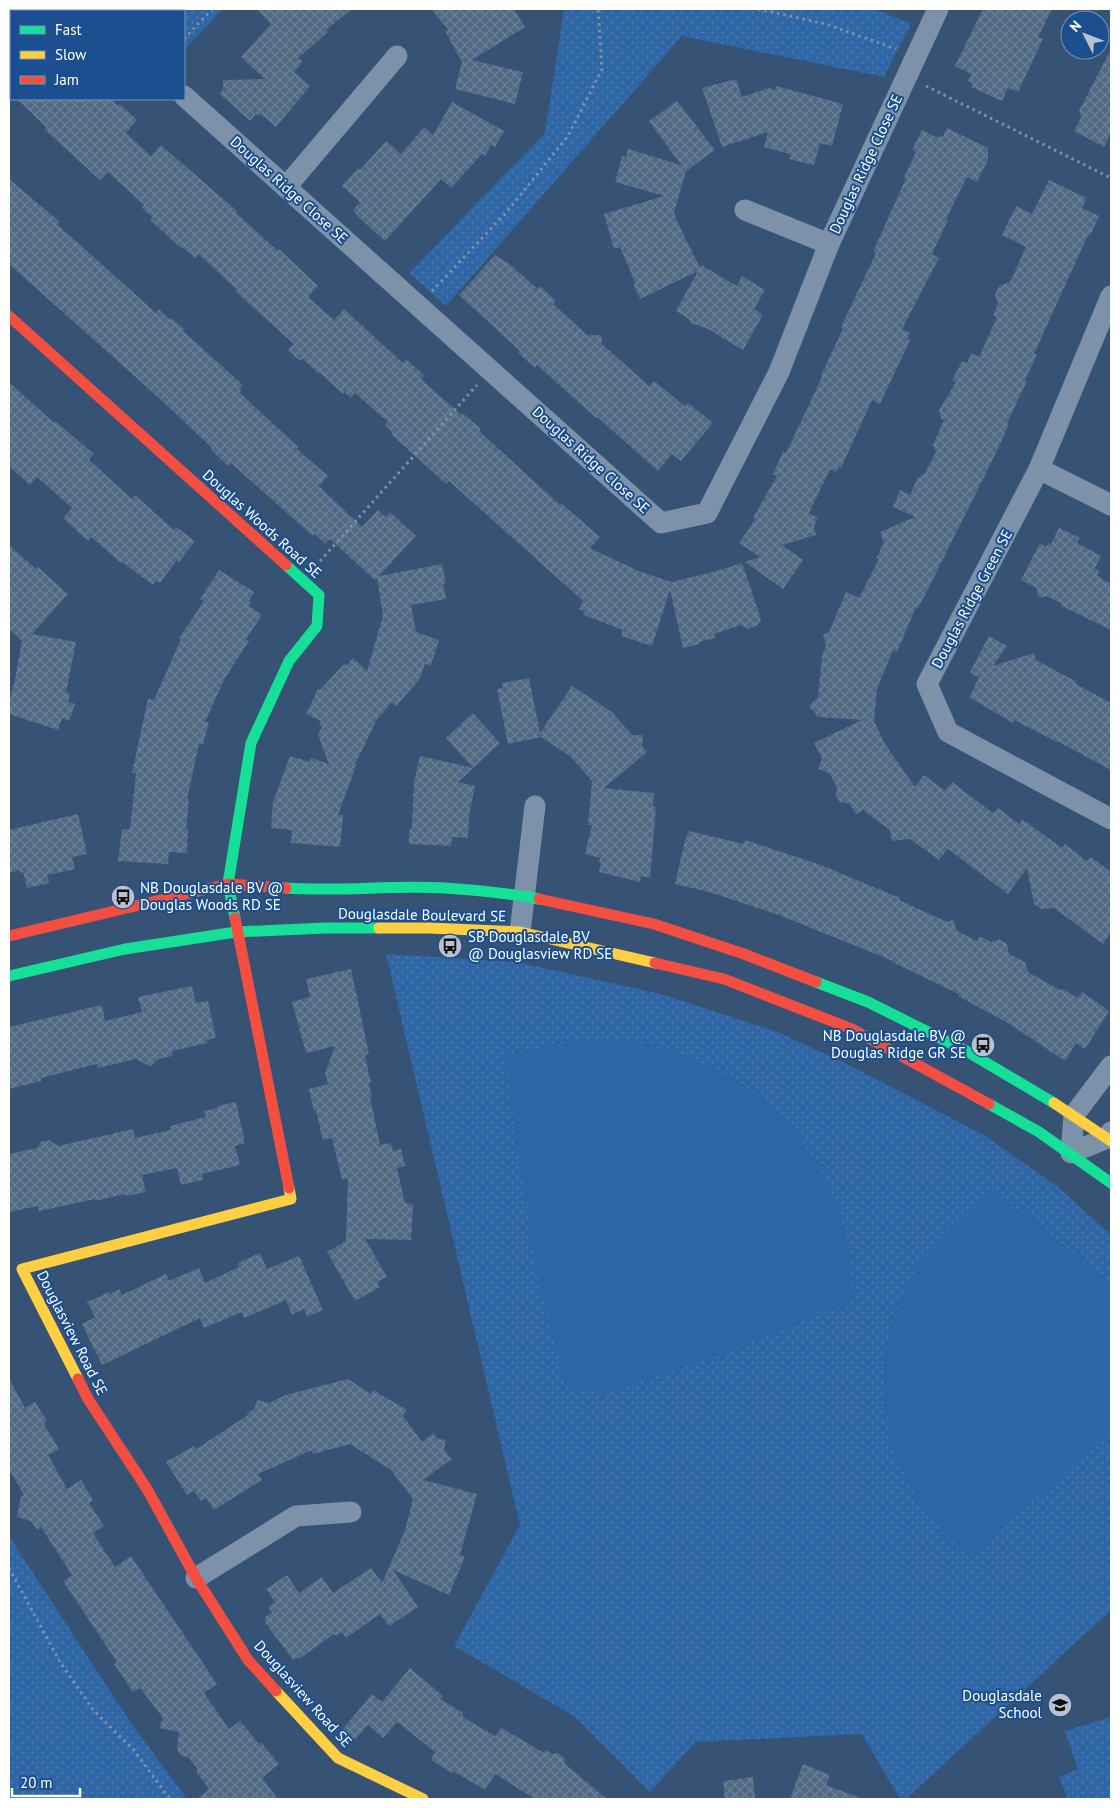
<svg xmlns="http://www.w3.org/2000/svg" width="1120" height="1808" viewBox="0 0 1120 1808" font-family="'PT Sans',sans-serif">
<defs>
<pattern id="grass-dots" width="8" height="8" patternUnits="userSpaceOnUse" patternTransform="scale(1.25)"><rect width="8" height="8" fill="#2f66a5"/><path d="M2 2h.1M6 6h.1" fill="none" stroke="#4e7db2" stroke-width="1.8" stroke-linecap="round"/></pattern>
<pattern id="building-cross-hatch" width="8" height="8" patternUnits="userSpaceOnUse" patternTransform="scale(1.25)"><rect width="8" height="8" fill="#526984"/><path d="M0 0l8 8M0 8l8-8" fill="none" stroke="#6c8096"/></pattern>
</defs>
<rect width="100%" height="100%" fill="#365274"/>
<g fill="url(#grass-dots)">
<path d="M160,9H223L184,50V11H159Z"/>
<path d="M564,9H875L911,24L884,77L682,36L446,306L409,273L545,133Z"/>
<path d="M386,954L516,962L657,993L775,1031L845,1063L984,1135L1058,1187L1111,1235V1610L906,1799H900L862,1734L696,1742L650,1792L575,1717L454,1646L520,1525Z"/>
<path d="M9,1536L129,1720L187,1799H9Z"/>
<path d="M1111,1717V1799H1068L1059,1777L1078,1769L1065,1731Z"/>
</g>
<g fill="#2f66a5">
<path d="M591,1040C611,1041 632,1041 652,1046C738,1066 814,1129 840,1215C849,1243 852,1272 853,1301L709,1359L602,1394L566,1385L537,1273L505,1058C534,1048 561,1043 591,1040Z"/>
<path d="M996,1191L1111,1285V1435L968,1556C950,1540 933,1524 920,1503C866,1421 875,1309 940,1236C956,1218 975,1204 996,1191Z"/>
</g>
<g fill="url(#building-cross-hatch)">
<path d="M257,9H352L326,30L328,32L298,58L302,61L301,64L294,72L310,86L276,127L261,114L259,116L256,114L250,121L220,94L223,89V80L265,79L241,57L271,24Z"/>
<path d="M431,9H514L525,27L472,60L523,72L515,104L455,89L462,62L445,31L448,29Z"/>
<path d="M983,9H1052L1038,37L1043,39L1018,92L1008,88L1002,101L971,87L973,83L968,81L971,74L955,66Z"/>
<path d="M1111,49V132L1104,147L1074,131L1081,118L1079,111Z"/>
<path d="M736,79L742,97L769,88L775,90L776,86L843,104L832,146L820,143L814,165L789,159L790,154L764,147L768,132L722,147L702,88Z"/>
<path d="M17,99H110L118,106L120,104L137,120L126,133L151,156L161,145L237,211L236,213L278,251L279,249L318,286L308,297L334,320L344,309L403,363L406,359L424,375L421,379L461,415L462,413L481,429L479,431L560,505L561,503L600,537L590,548L641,572L672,582L717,571L742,563L761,619L758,625L748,629L741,625L714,634L715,638L699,642L700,644L683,648L670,590L652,646L621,636L623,630L584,615L585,612L579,609L583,601L449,481L446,484L391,434L392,432L385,425L388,422L355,393L351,398L344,392L343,394L319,372L318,373L303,359L299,360L288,350L294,344L236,292L237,290L199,254L195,258L182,247L181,248L150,220L153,218L142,208L144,205L108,172L100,180L44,129L46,127Z"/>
<path d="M677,101L715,150L686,171L674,212L677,221L700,268L701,265L737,286L742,276L765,290L754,309L763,315L743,350L708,329L691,323L690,320L676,311L698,271L640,299L634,286L635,282L620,247L614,249L604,214L664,196L615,182L622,156L626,157L628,149L681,165L649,121Z"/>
<path d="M452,102L504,131L495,147L491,145L485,156L482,154L451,188L441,179L385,241L358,217L353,210L360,202L342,186L358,168L360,170L386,141L401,154L424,127L433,135Z"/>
<path d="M947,128L988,148V160L977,182L967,177L946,219L948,220L932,254L939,258L902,329L910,333L907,339L910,340L880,404L872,400L841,468L839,467L836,472L830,469L809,513L818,518L814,526L816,535L782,545L803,560L783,589L745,562L760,557L739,543L755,520L753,518L777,476L773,474L783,452L786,453L822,377L821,376L843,328L841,327L876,253L873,252L906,178L904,177L916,152L912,150L922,130L938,138L939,135L943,137Z"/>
<path d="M9,179L59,221L57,224L156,313L159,309L170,320L171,318L184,329L183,331L243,385L239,390L241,391L240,393L298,447L297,449L328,476L319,486L362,527L378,510L386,517L390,512L416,536L379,576L442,564L446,583L443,584L446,599L411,605L416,632L439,640L431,665L425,664L419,680L396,706L392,702L376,721L355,765L356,766L338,815H343L340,847L291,843L292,830L271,828L273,802L290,756L310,762L311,758L329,764L318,735L322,727L319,725L321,721L306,714L318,689L320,690L344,664L346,666L353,658L367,671L383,616L377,578L375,580L330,539L325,544L315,534L313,536L231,463L228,466L211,450L212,448L160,399L9,264Z"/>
<path d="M1049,180L1087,198L1082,208L1099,216L1090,236L1088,235L1034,354L1037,355L1025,380L1027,381L1007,423L1009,424L997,451L933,579L918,608L916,607L897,652L893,650L877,689L874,721L885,744L915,787L924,775L945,791L952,782L993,813L998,808L1019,824L1022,819L1062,848L1065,844L1087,861L1091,857L1111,872V932L1103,944L1054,908L1041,909L1034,904L1027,868L1008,894L948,849L939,860L910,839L892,841L890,830L863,810L856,814L849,803L840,802L836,796L837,787L829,773L818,769L822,758L814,743L862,720L818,717L809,706L818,697L822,657L826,645L823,635L829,632L846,592L859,598L879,559L876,558L884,543L880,532L915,517L893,507L900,490L910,495L918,477L920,478L922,474L924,475L936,452L933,445L944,420L941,419L939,410L956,382L952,381L962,361L967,363L971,353L979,357L997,317L993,315L998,303L995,295L999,286L1010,282L1026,247L1002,235L1016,206L1032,214Z"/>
<path d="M495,255L508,263L538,289L540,286L556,301L553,304L587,335H601L602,344L649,386L654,381L685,406L688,403L713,423L681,461L672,454L658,471L597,417L596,418L537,365L535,368L518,353L520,351L459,295Z"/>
<path d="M9,382L54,423L56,422L94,454L89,460L132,499L135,495L174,530L176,527L195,541L179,562L177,560L160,583L156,581L153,585L122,562L121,563L91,537L88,541L63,518L72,508L37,477L30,485L9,466Z"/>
<path d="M1059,528L1080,538L1077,543L1101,556L1095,568L1099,571L1097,576L1101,577L1100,578L1111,584V630L1062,606L1061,603L1046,596L1039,598L1036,588L1021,580L1040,543L1046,547L1048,543L1051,544Z"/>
<path d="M9,545L36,569L38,567L68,594L32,634L76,642L66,692L70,694L68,702L75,704L69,721L62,718L58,730L9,714V700L14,684L22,641L9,629Z"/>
<path d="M219,570L254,592L249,601L251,602L249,606L262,615L246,639L249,641L225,678L205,722H209L203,745L199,744L187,799H189L186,828H188L187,853L169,852L168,864L118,861L122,829H130L136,773H132L148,699L154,700L181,639L179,638L204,601L200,599Z"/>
<path d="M989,636L1007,646L993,666L1034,653L1036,660L1077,682L1076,684L1111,703V770L1057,741V742L1014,720L1013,723L969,697L979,678L970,672Z"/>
<path d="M529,678L540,733L572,686L612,712L632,735H643L642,746L647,752L604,788L654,793L653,806L656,807L650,878L641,876L640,882L599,872L601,863L599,862L600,858L585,854L592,825H588L592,781L571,757L541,737L508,744L497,689L503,688L502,683Z"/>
<path d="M473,713L500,743L473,768L446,738Z"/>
<path d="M420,756L473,768L458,782L475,786L469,816L468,838L452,837L451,846L409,844V831L412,828L414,782Z"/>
<path d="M78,814L87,854L72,857L75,869L47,875L49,883L27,888L23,872L20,873L19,870L9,873V830Z"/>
<path d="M689,831L743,844L745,840L821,865L900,898L899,900L947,922L953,920L957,931L977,941L980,936L991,942L999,939L1007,944L1009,954L1025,962L1028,972L1060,990L1063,989L1078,998L1082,992L1109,1011L1085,1049L1076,1043L1065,1061L1008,1023L958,996L959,994L892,962L893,961L779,915L709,892L675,884L685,840Z"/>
<path d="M351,969L369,1054L365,1055L371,1083H369L372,1097H370L380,1145L391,1143L393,1151L401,1149L405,1166L397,1168L405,1203L413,1204L411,1240L365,1239L387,1277L377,1282L380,1287L355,1301L327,1252L346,1241L348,1178L342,1180L332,1138L323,1140L316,1111H314L309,1089L328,1084L325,1073L335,1046L306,1053L292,1002L310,997L306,979Z"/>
<path d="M192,986L196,1003L208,1001L216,1038L207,1040V1043L172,1051L173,1056L158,1059L151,1067L136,1059L98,1068L97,1064L41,1078V1081L9,1089V1027L102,1005L105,1021L142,1012L138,997Z"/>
<path d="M236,1102L245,1143L235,1146L240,1165L202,1174L203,1180L181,1185L177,1168L142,1175L146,1192L126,1196L125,1194L95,1201V1199L39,1211L38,1206L9,1212V1154L37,1148L40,1142L49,1140L58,1146L133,1129L135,1138L171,1130L170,1126L206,1117L204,1111L218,1108L217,1106Z"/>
<path d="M260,1253L267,1269L299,1256L323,1310L307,1317L304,1309L292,1315L286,1300L244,1318L242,1312L204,1328L200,1318L102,1365L82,1324L95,1317L87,1302L109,1292L110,1294L119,1289L122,1295L166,1274L169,1281L199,1268L205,1283L239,1267L238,1263Z"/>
<path d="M9,1378L25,1408L35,1402L47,1421L44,1424L59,1449L48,1455L67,1489L81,1480L93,1500L89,1503L104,1526L93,1533L115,1567L131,1556L217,1684L204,1693L229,1729L240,1721L259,1744L261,1742L279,1764L262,1778L278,1799H197L209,1789L197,1773V1768L188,1757L182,1756L177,1750L179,1732L159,1728L163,1718L140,1688L133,1692L114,1664L117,1662L63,1581L72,1575L41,1527L37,1530L31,1521L17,1517L21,1496L24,1495L9,1469Z"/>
<path d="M348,1379L371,1394L373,1390L407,1410L403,1416L422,1442L433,1433L438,1439L446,1440L444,1450L452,1459L423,1480L477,1494L460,1555L465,1557L449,1595L393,1570L418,1607L389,1626L380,1614L346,1638L342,1632L336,1636L334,1634L299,1659L298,1657L293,1660L264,1621L266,1619L265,1617L272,1612L268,1607L275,1602L266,1589L287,1575L299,1593L322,1577L333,1593L371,1568L382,1583L405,1530L413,1499L391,1470L350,1444L313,1454L312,1450L258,1474L262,1480L214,1510L206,1498L201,1501L194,1491L187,1495L166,1462L194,1446L196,1449L248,1415L247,1413L253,1410L258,1400L269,1403L286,1395Z"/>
<path d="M410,1668L443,1696L440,1699L463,1713V1717L495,1736L502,1728L544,1753L546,1750L552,1754L558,1753L564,1758L565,1764L607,1799H535L495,1774L485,1790L453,1771L452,1773L431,1760L435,1752L397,1722L383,1738L368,1725L349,1746L347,1745L338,1735L372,1694L382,1702Z"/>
<path d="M803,1764L830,1775L826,1785L860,1798L859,1799H790Z"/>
<path d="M753,1777L755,1799H725L723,1781Z"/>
</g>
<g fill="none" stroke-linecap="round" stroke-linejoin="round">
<g stroke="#7d92a8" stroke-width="3" stroke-dasharray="2.5 4" stroke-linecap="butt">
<path d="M758,9L826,24L896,49"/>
<path d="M184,39L212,9"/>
<path d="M926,86L1111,178"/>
<path d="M432,291L505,214L568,136L602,69L598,9"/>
<path d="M320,561L477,385"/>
<path d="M9,1568L60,1662L94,1711L133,1749L170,1799"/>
</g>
<g stroke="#7d92a8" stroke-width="21">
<path d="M85,9L88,11"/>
<path d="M184,96L661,523L707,513L779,372L829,244L938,9"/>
<path d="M286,187L397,56"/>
<path d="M745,210L829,244"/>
<path d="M1111,296L1039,469L927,684L948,732L1111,819"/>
<path d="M1039,469L1111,505"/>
<path d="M520,932L535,806"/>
<path d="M1111,1066L1074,1115L1071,1153L1107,1138L1111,1132"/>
<path d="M196,1578L296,1516L351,1512"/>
</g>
<g stroke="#16e098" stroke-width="11">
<path d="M286,888C339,892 391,885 444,888C475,890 508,893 539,899"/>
<path d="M235,918L228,884L251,743L289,661L317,626L319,595L286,565"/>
<path d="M9,976L125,949L236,932L325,928H379"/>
<path d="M816,982L868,1002L968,1052L1054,1103"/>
<path d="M989,1104L1039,1132L1111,1183"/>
</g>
<g stroke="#ffcf43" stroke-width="11">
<path d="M379,928H429L520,932L655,963"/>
<path d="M1054,1103L1111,1141"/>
<path d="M78,1379L22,1269L291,1199L289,1188"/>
<path d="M276,1691L338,1758L423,1799"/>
</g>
<g stroke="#f24e42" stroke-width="11">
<path d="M9,316L286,565"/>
<path d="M539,899L654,924L744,954L816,982"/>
<path d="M235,918L289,1188"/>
<path d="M9,936L228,884L286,888"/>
<path d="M655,963L724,979L852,1029L989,1104"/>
<path d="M78,1379L88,1399L147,1489L196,1578L248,1660L276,1691"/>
</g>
</g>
<defs>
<g id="bus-disc" transform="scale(1.25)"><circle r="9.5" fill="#b9c2ce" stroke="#1b4f8f"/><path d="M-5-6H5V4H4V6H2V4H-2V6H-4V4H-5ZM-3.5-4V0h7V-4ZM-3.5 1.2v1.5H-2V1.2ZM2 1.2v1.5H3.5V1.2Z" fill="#111"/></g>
<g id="school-disc" transform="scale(1.25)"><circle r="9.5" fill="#b9c2ce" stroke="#1b4f8f"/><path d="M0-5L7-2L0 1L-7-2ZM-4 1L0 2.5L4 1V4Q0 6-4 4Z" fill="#111"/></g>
</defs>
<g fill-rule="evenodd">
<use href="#bus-disc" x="123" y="897"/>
<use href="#bus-disc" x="450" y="946"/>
<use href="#bus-disc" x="983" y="1045"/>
<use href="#school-disc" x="1060" y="1705"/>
</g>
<g text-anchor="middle" stroke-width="4" stroke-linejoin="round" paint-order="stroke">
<g font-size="15" fill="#fff" stroke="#1b4f8f">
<text transform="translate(866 164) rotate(-65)" y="5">Douglas Ridge Close SE</text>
<text transform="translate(289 190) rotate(42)" y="5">Douglas Ridge Close SE</text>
<text transform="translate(591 460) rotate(42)" y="5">Douglas Ridge Close SE</text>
<text transform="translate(262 524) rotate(42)" y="5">Douglas Woods Road SE</text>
<text transform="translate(972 599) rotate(-62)" y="5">Douglas Ridge Green SE</text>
<text transform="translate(422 915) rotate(1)" y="5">Douglasdale Boulevard SE</text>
<text transform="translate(72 1333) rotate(63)" y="5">Douglasview Road SE</text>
<text transform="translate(303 1694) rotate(48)" y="5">Douglasview Road SE</text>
</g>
<g font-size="15" fill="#fff" stroke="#1b4f8f" text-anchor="start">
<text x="140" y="893">NB Douglasdale BV @<tspan x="140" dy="17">Douglas Woods RD SE</tspan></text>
<text x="468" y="942">SB Douglasdale BV<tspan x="468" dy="17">@ Douglasview RD SE</tspan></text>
<text x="966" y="1041" text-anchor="end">NB Douglasdale BV @<tspan x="966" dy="17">Douglas Ridge GR SE</tspan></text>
<text x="1042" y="1701" text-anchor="end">Douglasdale<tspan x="1042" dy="17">School</tspan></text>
</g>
</g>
<rect width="1120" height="1808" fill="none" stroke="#ffffff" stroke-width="20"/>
<rect x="10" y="10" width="175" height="90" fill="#1b4f8f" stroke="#7695bc"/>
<rect x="20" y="26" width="25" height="8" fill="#16e098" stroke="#7695bc"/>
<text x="55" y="35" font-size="15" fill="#ffffff">Fast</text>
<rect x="20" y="51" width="25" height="8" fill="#ffcf43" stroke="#7695bc"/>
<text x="55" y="60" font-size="15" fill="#ffffff">Slow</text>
<rect x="20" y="76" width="25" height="8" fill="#f24e42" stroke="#7695bc"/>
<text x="55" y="85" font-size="15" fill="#ffffff">Jam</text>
<g transform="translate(1085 35) rotate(312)"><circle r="24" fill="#1b4f8f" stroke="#7695bc"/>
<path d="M0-4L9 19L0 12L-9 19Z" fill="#b9c2ce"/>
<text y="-8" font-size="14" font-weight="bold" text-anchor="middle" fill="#ffffff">N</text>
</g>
<path d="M12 1788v8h68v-8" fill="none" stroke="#ffffff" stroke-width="2.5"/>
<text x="20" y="1788" font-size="15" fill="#ffffff" stroke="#1b4f8f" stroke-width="4" paint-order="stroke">20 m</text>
</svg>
